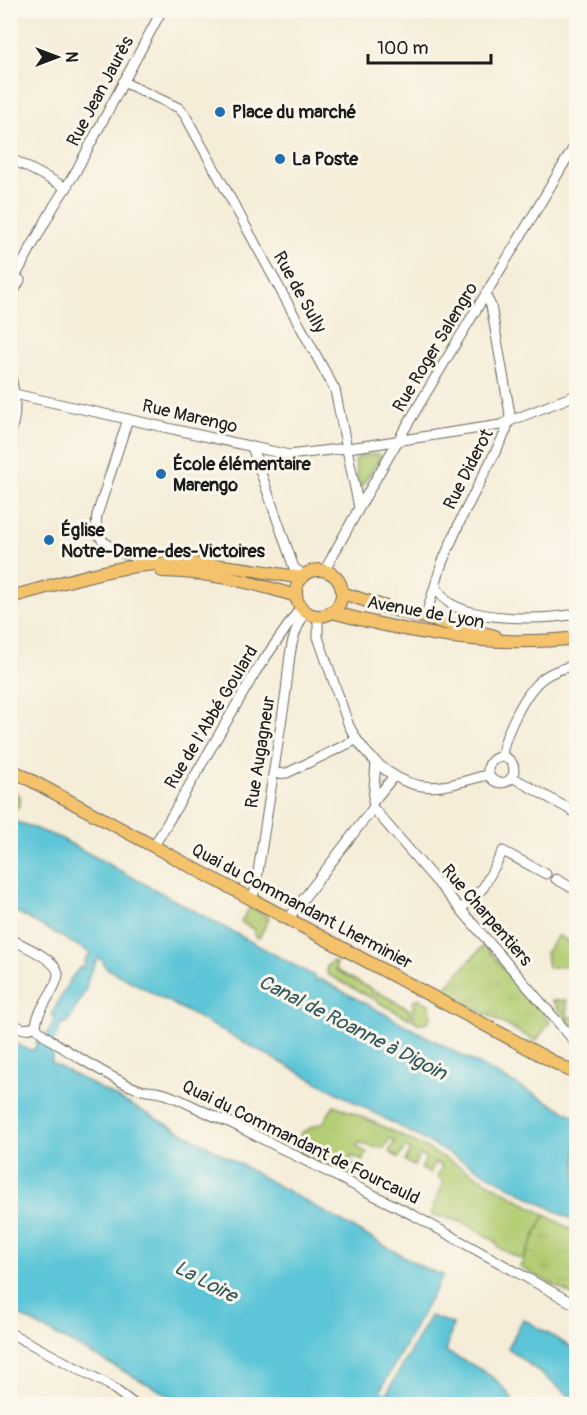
<svg xmlns="http://www.w3.org/2000/svg" width="587" height="1415" viewBox="0 0 587 1415" font-family="Pangolin,sans-serif">
<defs>
<pattern id="park-tufts" width="24" height="20" patternUnits="userSpaceOnUse" patternTransform="scale(1.5)"><rect width="24" height="20" fill="#b1cc71"/><path d="M3 7l-1-3M5 7V3M7 7l1-3M15 17l-1-3M17 17v-4M19 17l1-3" fill="none" stroke="#98af61"/></pattern>
</defs>
<rect width="100%" height="100%" fill="#fbf7ec"/>
<filter id="ink" filterUnits="userSpaceOnUse"><feTurbulence type="fractalNoise" baseFrequency=".0167" numOctaves="2"/><feDisplacementMap in="SourceGraphic" scale="12" xChannelSelector="R" yChannelSelector="G"/><feConvolveMatrix kernelMatrix="1 2 1 2 8 2 1 2 1" color-interpolation-filters="sRGB"/></filter>
<filter id="wash" filterUnits="userSpaceOnUse"><feTurbulence type="fractalNoise" baseFrequency=".008" numOctaves="4" result="noise"/><feDisplacementMap in="SourceGraphic" scale="24" xChannelSelector="R" yChannelSelector="G"/><feGaussianBlur stdDeviation="1.35" result="paint"/><feColorMatrix in="noise" values="0 0 0 0 0 0 0 0 0 0 0 0 0 0 0 0 0 1.4 0 .05"/><feComposite in="paint" operator="in"/></filter>
<g filter="url(#wash)">
<rect width="100%" height="100%" fill="#f5edd8"/>
<g fill="#b1cc71" stroke="#667446" stroke-width="1.5">
<path d="M378,454L381,457L361,487L359,488L355,461L360,456Z"/>
<path d="M250,907L269,918L259,938L255,936L253,929L241,922Z"/>
<path d="M558,935L576,946V964L548,968L546,953Z"/>
<path d="M333,961L336,963V970L373,990V999L327,974V966Z"/>
<path d="M376,991L410,1010V1019L376,1001Z"/>
<path d="M418,998L430,1005L431,1018L426,1023H418L413,1020V1001Z"/>
<path d="M566,1000L568,1018L576,1017V1031L552,1001Z"/>
<path d="M334,1105C408,1135 476,1175 545,1215L523,1260L499,1248L495,1241L466,1224L444,1217L433,1216L432,1209L444,1182L437,1177L442,1166L435,1163L430,1173L421,1169L426,1158L420,1155L414,1166L405,1161L410,1150L405,1147L399,1158L389,1152L395,1141L390,1138L384,1148L372,1147L359,1142L357,1147L367,1153L363,1161L352,1156L349,1162L357,1167L353,1178L299,1152V1138L302,1132L324,1122Z"/>
</g>
<g fill="url(#park-tufts)" stroke="#667446" stroke-width="1.5">
<path d="M10,788L20,796C21,803 19,810 11,809Z"/>
<path d="M484,945L550,1022L536,1041L442,991Z"/>
<path d="M545,1215L576,1232V1297L520,1267Z"/>
</g>
<g fill="#5bc5d7" stroke="#3c707a" stroke-width="1.5">
<path d="M11,821L23,824L60,838L314,976L316,981L320,979L576,1117V1222L110,970L105,967L102,960L98,958L89,975L85,991L69,1020L66,1024L62,1023L50,1048L54,1050L52,1057V1063L206,1145L424,1268L443,1275L373,1404H185L11,1311L10,1041L29,1050L35,1049L37,1041L42,1043L55,1019L52,1014L70,980L80,967L83,969L86,958L91,953L11,909Z"/>
<path d="M430,1316L453,1324L446,1352C470,1363 504,1378 514,1404H381Z"/>
<path d="M523,1319L576,1350V1401L508,1348Z"/>
</g>
<g fill="none" stroke-linecap="round" stroke-linejoin="round">
<path stroke="#5bc5d7" stroke-width="15" d="M362,1388L391,1404"/>
</g>
</g>
<g filter="url(#ink)">
<g fill="none" stroke-linecap="round" stroke-linejoin="round">
<g stroke="#68655e" stroke-width="11">
<g id="minor">
<path d="M123,82L179,108L185,115L335,390L359,508"/>
<path d="M10,158L67,188"/>
<path d="M10,286L54,206L75,173L162,10"/>
<path d="M10,299L20,280"/>
<path d="M10,372C15,394 18,413 10,435"/>
<path d="M10,393L289,455L363,446L500,425L576,395"/>
<path d="M128,419L97,515C91,550 128,554 153,563"/>
<path d="M252,447L294,568L304,575"/>
<path d="M325,570C403,425 493,285 576,143"/>
<path d="M436,587C441,593 445,601 451,604C481,621 544,620 576,614"/>
<path d="M318,616V637L349,726C366,760 402,792 442,786C458,784 473,778 488,775"/>
<path d="M425,618L442,563L462,517L506,431L510,414L491,306L486,296"/>
<circle cx="501" cy="770" r="13"/>
<path d="M502,757C503,737 525,692 542,679C552,671 564,668 576,665"/>
<path d="M376,762L373,802L394,776"/>
<path d="M273,774L287,773L356,740"/>
<path d="M512,777L576,813"/>
<path d="M373,808L576,1043"/>
<path d="M154,846L256,671L301,607"/>
<path d="M556,879L576,890"/>
<path d="M251,899L255,891C265,829 274,767 284,705C290,672 286,640 306,612"/>
<path d="M461,909L483,888L503,851L546,874"/>
<path d="M288,919L373,808"/>
<path d="M10,939C22,945 59,960 58,975C57,984 50,994 46,1001C41,1009 36,1018 36,1027"/>
<path d="M10,1023L24,1029L36,1027"/>
<path d="M36,1027C40,1037 124,1085 138,1089C147,1092 156,1091 165,1094C187,1101 207,1115 229,1122L415,1216L576,1305"/>
<path d="M10,1333L109,1385L134,1404"/>
</g>
</g>
<g stroke="#68655e" stroke-width="14">
<g id="major">
<circle cx="319" cy="593" r="23"/>
<path d="M162,571C207,572 253,582 296,596"/>
<path d="M342,593L395,610L495,636"/>
<path d="M10,597C52,586 93,572 136,566C192,559 246,568 301,578"/>
<path d="M332,612C412,634 493,648 576,638"/>
<path d="M10,769L576,1074"/>
</g>
</g>
<use href="#minor" stroke="#fff" stroke-width="9"/>
<use href="#major" stroke="#f3c26a" stroke-width="12"/>
</g>
</g>
<g fill="#1f6fb2" stroke="#fbf7ec" stroke-width="2">
<circle cx="220" cy="112" r="6"/>
<circle cx="280" cy="159" r="6"/>
<circle cx="161" cy="474" r="6"/>
<circle cx="49" cy="540" r="6"/>
</g>
<g text-anchor="middle" stroke-width="6" stroke-linejoin="round" paint-order="stroke">
<g font-size="18" fill="#1c1c1c" stroke="#fbf7ec">
<text transform="translate(100 91) rotate(-62)" y="6">Rue Jean Jaurès</text>
<text transform="translate(300 292) rotate(61)" y="6">Rue de Sully</text>
<text transform="translate(435 347) rotate(-59)" y="6">Rue Roger Salengro</text>
<text transform="translate(190 416) rotate(13)" y="6">Rue Marengo</text>
<text transform="translate(468 469) rotate(-63)" y="6">Rue Diderot</text>
<text transform="translate(426 612) rotate(10)" y="6">Avenue de Lyon</text>
<text transform="translate(211 717) rotate(-59)" y="6">Rue de l'Abbé Goulard</text>
<text transform="translate(260 752) rotate(-81)" y="6">Rue Augagneur</text>
<text transform="translate(302 906) rotate(28)" y="6">Quai du Commandant Lherminier</text>
<text transform="translate(487 915) rotate(49)" y="6">Rue Charpentiers</text>
<text transform="translate(301 1142) rotate(26)" y="6">Quai du Commandant de Fourcauld</text>
</g>
<g font-size="18" font-weight="bold" fill="#1c1c1c" stroke="#fbf7ec" text-anchor="start">
<text x="232" y="118">Place du marché</text>
<text x="292" y="165">La Poste</text>
<text x="173" y="470">École élémentaire<tspan x="173" dy="21">Marengo</tspan></text>
<text x="61" y="536">Église<tspan x="61" dy="21">Notre-Dame-des-Victoires</tspan></text>
</g>
<g font-size="20" font-style="italic" fill="#32575d" stroke="#fbf7ec">
<text transform="translate(353 1027) rotate(27)" y="7">Canal de Roanne à Digoin</text>
<text transform="translate(206 1281) rotate(28)" y="7">La Loire</text>
</g>
</g>
<rect width="587" height="1415" fill="none" stroke="#fbf7ec" stroke-width="36"/>
<g transform="translate(57 57) rotate(90)" stroke="#fbf7ec" stroke-width="4.5" paint-order="stroke">
<path d="M0-4.5L10 22L0 15L-10 22Z" fill="#1c1c1c"/>
<text y="-9" font-size="16" font-weight="bold" text-anchor="middle" fill="#1c1c1c">N</text>
</g>
<path d="M368 54v9h123v-9" fill="none" stroke="#1c1c1c" stroke-width="3"/>
<text x="377" y="54" font-size="18" fill="#1c1c1c" stroke="#fbf7ec" stroke-width="4.5" paint-order="stroke">100 m</text>
</svg>
